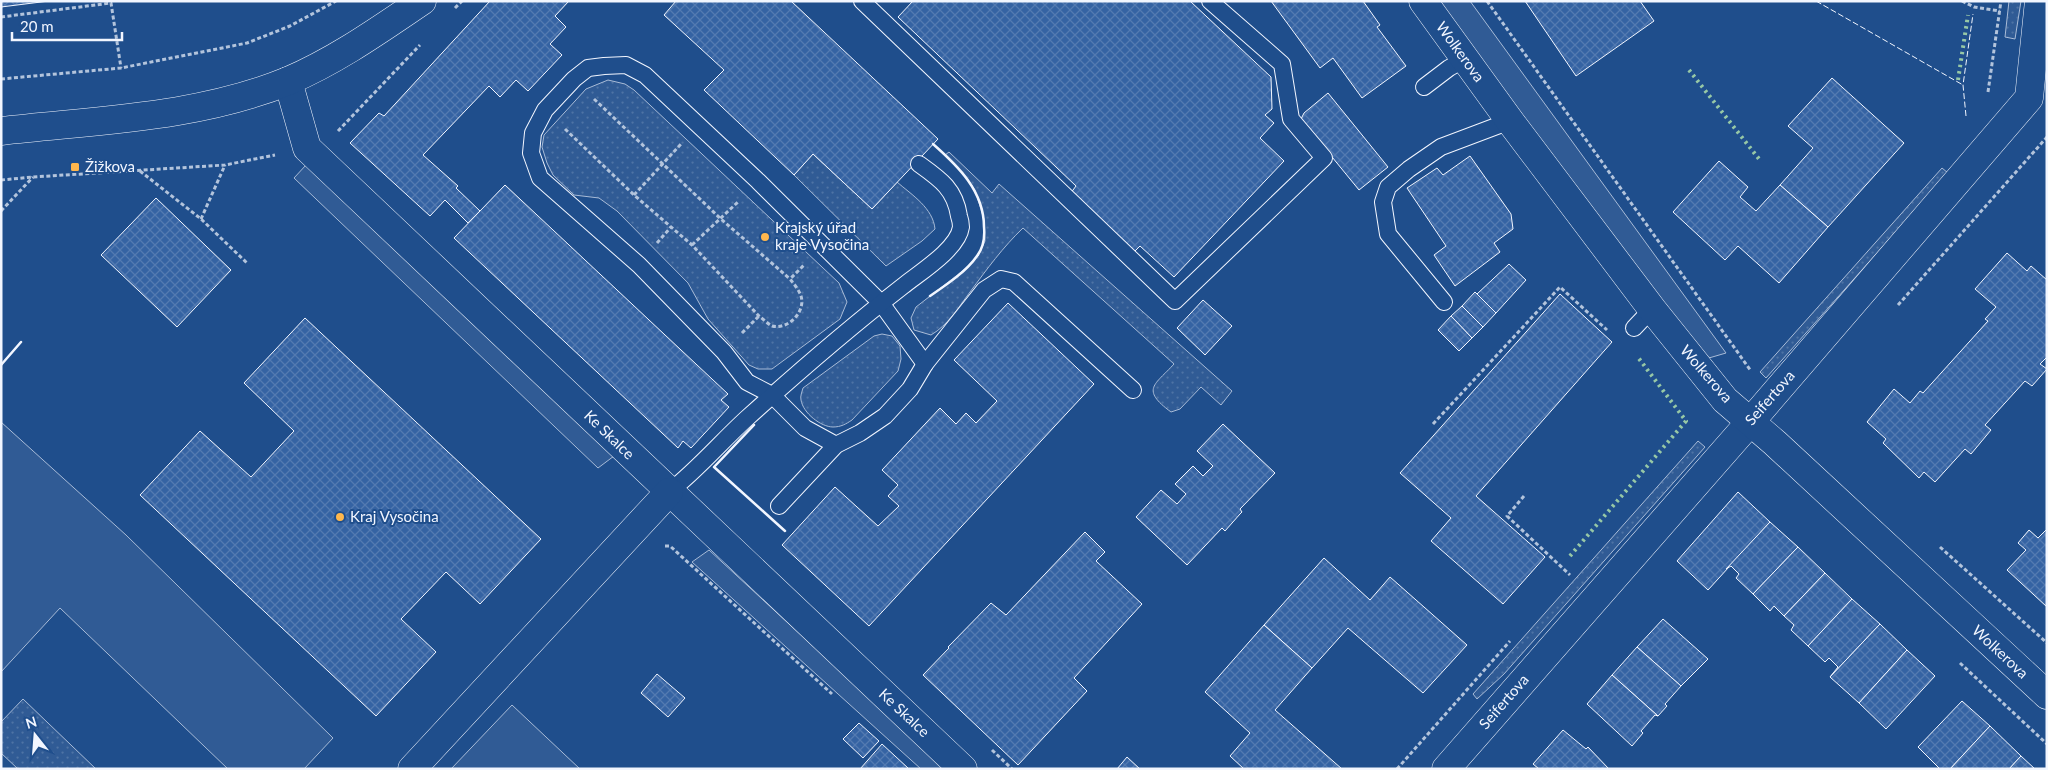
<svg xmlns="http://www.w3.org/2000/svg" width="2048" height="770" viewBox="0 0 2048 770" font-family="Lato,sans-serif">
<defs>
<pattern id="grass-dots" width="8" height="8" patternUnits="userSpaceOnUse" patternTransform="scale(1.25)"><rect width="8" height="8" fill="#305b95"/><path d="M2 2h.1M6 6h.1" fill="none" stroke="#4e73a5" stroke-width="1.8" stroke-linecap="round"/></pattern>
<pattern id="building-cross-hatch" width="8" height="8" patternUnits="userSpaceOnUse" patternTransform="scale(1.25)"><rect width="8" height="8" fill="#3563a3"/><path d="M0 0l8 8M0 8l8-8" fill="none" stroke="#537ab1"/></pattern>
</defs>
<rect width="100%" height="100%" fill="#1f4e8c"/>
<g fill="url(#grass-dots)" stroke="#a8bbd7">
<path d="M2009,1H2021L2015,39L2005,37Z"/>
<path d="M608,80L625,84L634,90L839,283L847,302L840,319L772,369H758L749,365L708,319L688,283L617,211L599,198L574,195L553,175L547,163L542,147L544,135L586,89Z"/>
<path d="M949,152L992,193L999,184L1232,391L1221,405L1201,387L1180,409L1171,412C1140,389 1155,385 1174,364L1023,228C1003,247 987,269 970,292C958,308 948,325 931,335L914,330L911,318L916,307L965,269L978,256L985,241L984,219L975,190L966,177L945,155Z"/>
<path d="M813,154L872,209L897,182C912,195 933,208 935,229L922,241L886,266L794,175Z"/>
<path d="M1942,168L1948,173L1766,378L1760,372Z"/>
<path d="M882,334L892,336L900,346L901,359L898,371L852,420C846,424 841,427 833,427C821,427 803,413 801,400C800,396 802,392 803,388L874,336Z"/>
<path d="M1698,441L1705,447L1504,674L1477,699L1473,694Z"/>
<path d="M23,699L96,769H18L1,753V722Z"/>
</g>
<g fill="#305b95" stroke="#a8bbd7">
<path d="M1439,1H1470L1726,353L1702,360Z"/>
<path d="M306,165L614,456L598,468L294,178Z"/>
<path d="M1,422L126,535L333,738L304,769H228L60,608L1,672Z"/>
<path d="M709,550L946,769H921L692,562Z"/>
<path d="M512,705L580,769H451Z"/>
</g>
<g fill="url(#building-cross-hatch)" stroke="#f2f6ff">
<path d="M1,1H49L1,7Z"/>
<path d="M490,1H569L555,16L566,27L550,44L562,55L528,91L516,80L500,97L489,86L423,155L458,186L456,188L480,211L468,223L445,200L430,216L350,143L379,113L384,116Z"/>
<path d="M676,1H791L938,139L872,209L813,154L794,175L704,90L724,70L664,15Z"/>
<path d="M913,1H1190L1271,77L1272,109L1265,115L1274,123L1260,138L1284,161L1174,277L1140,246L1133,253L1070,194L1076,186L898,17Z"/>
<path d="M1271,1H1363L1380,25L1377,27L1406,66L1362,98L1333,58L1320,68Z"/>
<path d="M1525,1H1640L1654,21L1576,76Z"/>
<path d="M1832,78L1904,143L1828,227L1780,185L1813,148L1788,126Z"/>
<path d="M1328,93L1388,167L1359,190L1301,119L1304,113Z"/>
<path d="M1470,156L1511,214L1513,229L1494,243L1500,252L1455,286L1434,255L1446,246L1407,188L1437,168L1443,175Z"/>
<path d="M1719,161L1748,187L1740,197L1756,211L1780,185L1828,227L1779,283L1738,246L1725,260L1673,212Z"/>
<path d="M505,185L728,394L721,400L729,407L691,448L683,441L678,448L454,238Z"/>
<path d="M156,198L231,270L177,327L101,255Z"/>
<path d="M2007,253L2027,271L2031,266L2047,280V357L2040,364L2047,369L2032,386L2025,381L1985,425L1991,430L1971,454L1965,449L1935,482L1924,472L1919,478L1883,443L1886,439L1867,422L1894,389L1910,403L1920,391L1923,393L1988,321L1985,319L1996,307L1975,289Z"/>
<path d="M1509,264L1526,280L1496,313L1477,294Z"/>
<path d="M1475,292L1496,313L1483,327L1462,306Z"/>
<path d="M1560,294L1612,342L1476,496L1545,557L1503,604L1431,541L1451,518L1400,473Z"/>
<path d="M1203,300L1232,326L1205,355L1177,328Z"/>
<path d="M1008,303L1094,384L869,626L782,545L835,487L878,526L899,506L888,496L898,485L882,470L940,408L956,424L966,413L976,423L997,401L954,360Z"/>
<path d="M1462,306L1483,327L1472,338L1451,316Z"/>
<path d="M1451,316L1472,338L1459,351L1438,330Z"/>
<path d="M305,318L541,539L480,604L446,572L401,619L436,652L376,716L140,495L200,431L251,477L294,431L244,383Z"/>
<path d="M1223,424L1275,473L1240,509L1242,512L1240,514L1225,531L1222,528L1187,565L1136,517L1161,490L1177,504L1186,494L1175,484L1193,466L1203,476L1213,466L1197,451Z"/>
<path d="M1738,492L1770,522L1708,590L1677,561Z"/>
<path d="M1770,522L1798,547L1753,594L1736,578L1739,574L1731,566L1726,569Z"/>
<path d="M2047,529V607L2007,570L2026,550L2018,543L2029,530L2038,538Z"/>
<path d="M1085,532L1105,552L1096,561L1142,604L1074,678L1087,691L1018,765L923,675L949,648L948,647L991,603L1006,615Z"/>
<path d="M1798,547L1825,573L1784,616L1774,606L1770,611L1753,594Z"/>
<path d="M1324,558L1370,600L1390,577L1467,645L1423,693L1348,628L1312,668L1264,625Z"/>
<path d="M1825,573L1852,599L1808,646L1791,630L1794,625L1784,616Z"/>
<path d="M1852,599L1880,624L1830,677L1838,667L1829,658L1825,662L1808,646Z"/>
<path d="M1663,619L1708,659L1681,686L1637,647Z"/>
<path d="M1880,624L1907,650L1859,703L1830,677Z"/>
<path d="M1264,625L1312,668L1275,710L1342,769H1244L1230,756L1250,733L1205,692Z"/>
<path d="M1637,647L1681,686L1665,704L1667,706L1658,716L1612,675Z"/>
<path d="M1907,650L1935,676L1886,729L1859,703Z"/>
<path d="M657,674L685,698L668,717L641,693Z"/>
<path d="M1612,675L1658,716L1655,715L1641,731L1643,733L1632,746L1587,704Z"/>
<path d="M1962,701L1990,726L1950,769H1940L1918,747Z"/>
<path d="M859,723L879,741L863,758L843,739Z"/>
<path d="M1990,726L2021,756L2009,769H1950Z"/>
<path d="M1563,730L1586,749L1588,747L1609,769H1539L1533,764Z"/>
<path d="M882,744L908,768L907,769H860Z"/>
<path d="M2021,756L2035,769H2009Z"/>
<path d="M1127,757L1140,769H1117Z"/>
</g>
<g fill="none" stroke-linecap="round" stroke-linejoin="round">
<g stroke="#f2f6ff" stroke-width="18">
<g id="lane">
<path d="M862,1L1175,301L1324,158L1291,119L1282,64L1210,1"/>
<path d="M1424,87L1449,68L1465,59"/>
<path d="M1444,302L1388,234L1383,202L1388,187L1409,169L1441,147L1510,121"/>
<path d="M1634,328L1652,309"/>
<path d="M836,445L805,428L772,395L747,382L724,352L639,265L540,178L531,153L533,133L545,110L574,79L588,68L604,66L626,65L645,75L758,181L881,303L925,364"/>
<path d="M669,492C697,470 720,443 746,419C797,373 849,328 903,286C919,273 958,249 961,227C961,224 960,219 959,216C955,189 940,179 919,164"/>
<path d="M779,506L836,445L860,433L885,416L910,389L925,364L984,290L1001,279L1014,282L1133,390"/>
</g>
</g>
<g stroke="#f2f6ff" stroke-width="29">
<g id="street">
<path d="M288,81L307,148L963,769"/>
<path d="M412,769L669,492"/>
<path d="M1446,769L1751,421L2029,98L2039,1"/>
</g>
</g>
<g stroke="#f2f6ff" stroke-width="29">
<g id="secondary">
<path d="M1423,1L1510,121L1652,309L1725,400L1775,443L2047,695"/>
<path d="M1,131C97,120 198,118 288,81C337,60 379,30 422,1"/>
</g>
</g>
<g stroke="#b3c4dc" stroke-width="3" stroke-dasharray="4 2.5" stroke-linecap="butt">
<path d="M1487,1L1751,371"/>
<path d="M1962,1L1974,7L2000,11"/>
<path d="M455,8L462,1"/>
<path d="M1,17L111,3L121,68"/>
<path d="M1,79L121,68L247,43L290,26L336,1"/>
<path d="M1988,92L2001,1"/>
<path d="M594,99L721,219L790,279"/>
<path d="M565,129L634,195L692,245L759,316C763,319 768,324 772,326C788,330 806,312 801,296C799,290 794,284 790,279L805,264"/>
<path d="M338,131L420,45"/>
<path d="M140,171L201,219L247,263"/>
<path d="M1,180L33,177L225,165L275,155"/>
<path d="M634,195L681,144"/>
<path d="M1,211L33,177"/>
<path d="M201,219L225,165"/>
<path d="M657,243L671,227"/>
<path d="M692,245L739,201"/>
<path d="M1898,305L2047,137"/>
<path d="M742,333L759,316"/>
<path d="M1433,424L1560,287L1607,330"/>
<path d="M1524,496L1507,516L1570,575"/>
<path d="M665,546H670L832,694"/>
<path d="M1940,547L2047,643"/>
<path d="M1960,663L2047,744"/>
<path d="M992,750L1012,769"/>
<path d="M1397,769L1510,641"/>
</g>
<use href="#lane" stroke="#1f4e8c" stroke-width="16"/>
<use href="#street" stroke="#1f4e8c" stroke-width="28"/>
<use href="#secondary" stroke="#1f4e8c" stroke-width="28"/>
<g stroke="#97c8a6" stroke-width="4" stroke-dasharray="2.5 4" stroke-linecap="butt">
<path d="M1689,70L1759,159"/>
<path d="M1958,80L1968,15"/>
<path d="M1570,556L1686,421L1637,356"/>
</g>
<g stroke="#f2f6ff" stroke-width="1" stroke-dasharray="6 2.5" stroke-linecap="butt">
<path d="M1816,1L1963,85"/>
<path d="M1966,116L1963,85L1973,14"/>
</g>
<g stroke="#f2f6ff" stroke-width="2.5">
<path d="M930,296C946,285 966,272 977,256C984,247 985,238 984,227C984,191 958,166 933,144"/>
<path d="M1,365L21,342"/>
<path d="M754,425L714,467L785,531"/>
</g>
</g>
<g fill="#ffb74d" stroke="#1f4e8c" stroke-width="2">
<rect x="70" y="162" width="10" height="10" rx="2.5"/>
<circle cx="765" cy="237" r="5"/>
<circle cx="340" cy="517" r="5"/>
</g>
<g text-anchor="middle" stroke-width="4" stroke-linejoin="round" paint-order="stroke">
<g font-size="15" fill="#f2f6ff" stroke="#1f4e8c">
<text transform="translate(1460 52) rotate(54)" y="5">Wolkerova</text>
<text transform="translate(1706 374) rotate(49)" y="5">Wolkerova</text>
<text transform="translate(1770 398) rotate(-49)" y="5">Seifertova</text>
<text transform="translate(609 435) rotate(44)" y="5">Ke Skalce</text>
<text transform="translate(2000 652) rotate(43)" y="5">Wolkerova</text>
<text transform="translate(1504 702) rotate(-49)" y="5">Seifertova</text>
<text transform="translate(904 713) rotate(43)" y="5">Ke Skalce</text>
</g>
<g font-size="15" fill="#f2f6ff" stroke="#1f4e8c" text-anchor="start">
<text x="85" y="172">Žižkova</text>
<text x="775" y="233">Krajský úřad<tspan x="775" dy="17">kraje Vysočina</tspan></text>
<text x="350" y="522">Kraj Vysočina</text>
</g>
</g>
<rect width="2048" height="770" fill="none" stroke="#f2f6ff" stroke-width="5"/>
<g transform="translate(35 735) rotate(343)" stroke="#1f4e8c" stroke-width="4" paint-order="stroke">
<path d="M0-4L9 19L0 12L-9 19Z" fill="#f2f6ff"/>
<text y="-8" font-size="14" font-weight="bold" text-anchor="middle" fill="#f2f6ff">N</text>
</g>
<path d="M12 32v8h110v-8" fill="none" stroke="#f2f6ff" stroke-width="2.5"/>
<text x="20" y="32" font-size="15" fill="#f2f6ff" stroke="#1f4e8c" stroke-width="4" paint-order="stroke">20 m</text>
</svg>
